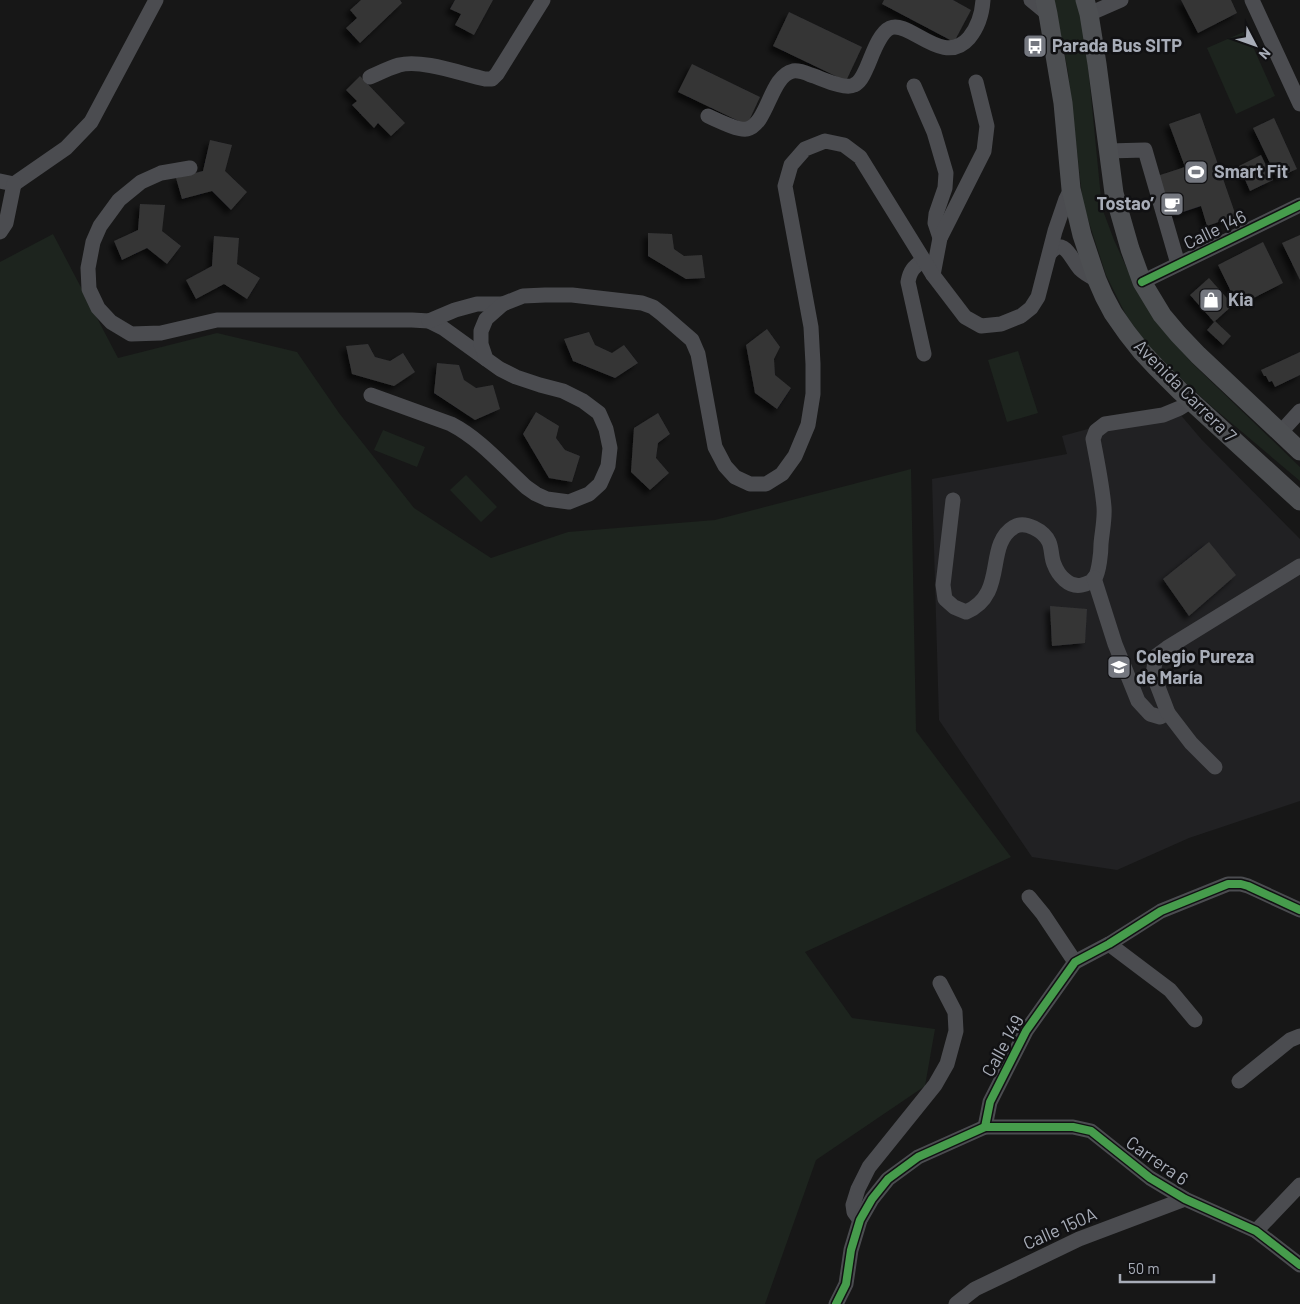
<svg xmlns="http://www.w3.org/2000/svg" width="1300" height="1304" viewBox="0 0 1300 1304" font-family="Barlow,sans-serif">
<defs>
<filter id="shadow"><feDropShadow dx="-4.5" dy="4.5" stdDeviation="2.5" flood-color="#0009"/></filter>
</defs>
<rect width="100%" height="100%" fill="#171717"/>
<path fill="#212123" d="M1173,406L1202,440L1300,539V801L1189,838L1117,870L1032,857L939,720L932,479L1067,454L1062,436Z"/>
<g fill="#1d241e">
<path d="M1054,0H1078L1087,56L1102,208L1114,240L1139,295L1164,331L1193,364L1300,467V481L1210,405L1177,375L1146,343L1127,317L1106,275L1083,204L1068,72Z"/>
<path d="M1246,31L1275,96L1236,114L1207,48Z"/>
<path d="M53,234L118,358L217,333L297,352L339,413L414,508L491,558L568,532L715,520L911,469L916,731L1011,857L805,952L852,1018L935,1029L925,1086L816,1160L765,1304H0V262Z"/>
<path d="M1018,351L1038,413L1007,422L988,360Z"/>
<path d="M383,430L425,447L417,467L374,450Z"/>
<path d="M466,475L497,507L481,522L450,490Z"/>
</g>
<g fill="#353536" filter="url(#shadow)">
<path d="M361,0H400L402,3L360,43L346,28L357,18L350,10Z"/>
<path d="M455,0H493L474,35L455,25L461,14L450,9Z"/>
<path d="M884,0H953L971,10L954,42L882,4Z"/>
<path d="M1181,0H1231L1237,13L1198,33Z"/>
<path d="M789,12L862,47L846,81L773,46Z"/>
<path d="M692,64L760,97L747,125L678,92Z"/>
<path d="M360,76L405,123L391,136L378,123L374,128L352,105L357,101L346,90Z"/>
<path d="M1200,113L1236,216L1207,226L1201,206L1171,216L1157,176L1185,167L1169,124Z"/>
<path d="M1274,118L1297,169L1277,178L1253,128Z"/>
<path d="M210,140L232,145L225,171L247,192L231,210L212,191L182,199L176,178L203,171Z"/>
<path d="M1261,155L1273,180L1250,191L1239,166Z"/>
<path d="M140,204L165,205L162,231L181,246L167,264L147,248L122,260L114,241L138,230Z"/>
<path d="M648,233L672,234L674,249L684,256L702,255L705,278L686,279L648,256Z"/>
<path d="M1300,235V280L1282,243Z"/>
<path d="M214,236L239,238L237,264L260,278L247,299L224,284L196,299L186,280L212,266Z"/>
<path d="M1263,242L1283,283L1238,306L1218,265Z"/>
<path d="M1209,278L1233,305L1214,322L1190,295Z"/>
<path d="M1215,321L1231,336L1223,345L1207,330Z"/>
<path d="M767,329L780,347L774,359L775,375L791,388L777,409L755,393L746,345Z"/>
<path d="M589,332L595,345L612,353L624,345L638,363L615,378L573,361L564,339Z"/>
<path d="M368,344L375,357L390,361L403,353L415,372L394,386L352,374L346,346Z"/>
<path d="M1300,352V375L1275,387L1272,381L1269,382L1266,376H1264L1261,370Z"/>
<path d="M437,363L459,365L464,380L476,388L493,385L500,409L475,420L434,393Z"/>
<path d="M536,412L559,426L556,438L565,450L580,456L572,482L549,478L523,434Z"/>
<path d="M658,413L670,434L658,443L656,458L669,473L650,490L631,472L634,428Z"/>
<path d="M1209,542L1236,575L1189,616L1163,579Z"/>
<path d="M1050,606L1087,609L1085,643L1052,646Z"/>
</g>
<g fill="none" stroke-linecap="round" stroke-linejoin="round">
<g stroke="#4b4c50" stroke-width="15">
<path d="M1031,0L1048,14"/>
<path d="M1252,0L1300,104"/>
<path d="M1089,14L1121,0"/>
<path d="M370,77C379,73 389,68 399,65C422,59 462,74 485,79H492L497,74L543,0"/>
<path d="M914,86L934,132L946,173L945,188L936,214L935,223L940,238"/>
<path d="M708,116C717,120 739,131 747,129C768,124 770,76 793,71C799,70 806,73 811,75C821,78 845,90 854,85C861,82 864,73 867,67C872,56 879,33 890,28C909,19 943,68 969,38C978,27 982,15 983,0"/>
<path d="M1108,151L1145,150L1178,264"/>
<path d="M190,168L161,173L141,182L119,200L100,226L93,242L88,268L89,289L98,308L111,322L131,334L161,333L217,320H412L429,321L443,328L486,359"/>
<path d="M0,181L14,184L66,148L91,122L156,0"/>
<path d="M0,232L6,223L14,184"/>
<path d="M1050,253C1064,236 1071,259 1080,269C1085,274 1091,277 1097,280"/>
<path d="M923,260C914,267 910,270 908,282L924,354"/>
<path d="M933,275L940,238L984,151L987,126L976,82"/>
<path d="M1142,282L1300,205"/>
<path d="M429,321L455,310L477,304H503"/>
<path d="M371,395L451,424C480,439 502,465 526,487L536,494L547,499L569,502L589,494L600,484L608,466L610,448L606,429L599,413L583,401L563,391L540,385L516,377L500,369L486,359L481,344V331L486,319L503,304L523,296L545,295H572L642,303L653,307L662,314L692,340L698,354L715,447L725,466L735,477L750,484H766L782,474L795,456L808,425L813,394V364L811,327L785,186L791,165L805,149L825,141L844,145L860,157L933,275L965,317L981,326L1001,324L1021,316L1031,308L1038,297L1055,231L1066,199L1071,189"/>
<path d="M1280,433L1300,411"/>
<path d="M953,500L943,585L945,599L954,607L966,612C1008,594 984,545 1014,527C1025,520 1044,531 1049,542C1052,549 1051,557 1054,564C1058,575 1069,588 1082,585C1086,584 1092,582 1095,578C1099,571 1101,553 1101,544C1102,532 1105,519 1104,507C1102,484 1097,461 1093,439L1096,431L1105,424L1163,415L1180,408L1191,401"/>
<path d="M1094,578L1115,644L1138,701L1150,714L1160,717L1168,713"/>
<path d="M1215,767L1191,743L1168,713L1153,674L1156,656L1167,648L1300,566"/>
<path d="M1029,897L1043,914L1075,962"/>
<path d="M1109,944L1170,990L1195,1020"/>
<path d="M1239,1081L1290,1040L1300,1036"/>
<path d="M985,1127L990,1102L1026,1031L1075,962L1109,944L1161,911L1228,884H1241L1248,886L1300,910"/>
<path d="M860,1220L854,1212L853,1205L858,1189L869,1167L935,1085L947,1064L956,1031L955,1012L940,983"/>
<path d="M1256,1231L1300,1185"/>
<path d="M836,1304L846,1284L851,1250L860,1220L872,1199L888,1179L918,1157L985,1127H1073L1091,1131L1150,1178L1185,1199L1256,1231L1300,1265"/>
<path d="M956,1304L975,1289L1079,1239L1185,1199"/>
</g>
<g stroke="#4d4f52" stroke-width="19">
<path d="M1045,0L1048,14L1063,103L1071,189L1082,235L1097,280L1104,296L1113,313L1127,333L1142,352L1156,367L1180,391L1300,501"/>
<path d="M1085,0L1089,14L1097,64L1114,193L1130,249L1142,282L1162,315L1178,334L1198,355L1300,451"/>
</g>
<g stroke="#111113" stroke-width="11">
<g id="cycleway">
<path d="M1142,282L1300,205"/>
<path d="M985,1127L990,1102L1026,1031L1075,962L1109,944L1161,911L1228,884H1241L1248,886L1300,910"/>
<path d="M836,1304L846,1284L851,1250L860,1220L872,1199L888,1179L918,1157L985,1127H1073L1091,1131L1150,1178L1185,1199L1256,1231L1300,1265"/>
</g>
</g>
<use href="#cycleway" stroke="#469c4c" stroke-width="8"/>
</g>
<defs>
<g id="bus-square" transform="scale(1.25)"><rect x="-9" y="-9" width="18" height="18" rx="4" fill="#757880" stroke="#111113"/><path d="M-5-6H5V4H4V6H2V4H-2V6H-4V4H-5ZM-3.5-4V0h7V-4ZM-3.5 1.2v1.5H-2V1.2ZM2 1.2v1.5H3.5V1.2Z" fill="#fff"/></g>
<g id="stadium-square" transform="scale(1.25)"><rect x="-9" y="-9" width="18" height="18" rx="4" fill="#757880" stroke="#111113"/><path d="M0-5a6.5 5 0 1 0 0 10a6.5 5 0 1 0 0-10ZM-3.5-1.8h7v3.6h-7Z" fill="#fff"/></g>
<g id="cafe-square" transform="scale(1.25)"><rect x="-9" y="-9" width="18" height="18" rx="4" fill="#757880" stroke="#111113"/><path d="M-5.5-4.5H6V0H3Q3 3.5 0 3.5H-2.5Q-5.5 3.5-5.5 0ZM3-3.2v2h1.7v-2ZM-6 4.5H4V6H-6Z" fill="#fff"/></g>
<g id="shop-square" transform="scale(1.25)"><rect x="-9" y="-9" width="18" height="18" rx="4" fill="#757880" stroke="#111113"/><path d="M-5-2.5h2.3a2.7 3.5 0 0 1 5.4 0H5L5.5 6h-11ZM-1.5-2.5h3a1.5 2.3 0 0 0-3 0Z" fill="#fff"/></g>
<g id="school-square" transform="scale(1.25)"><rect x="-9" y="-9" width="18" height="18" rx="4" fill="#757880" stroke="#111113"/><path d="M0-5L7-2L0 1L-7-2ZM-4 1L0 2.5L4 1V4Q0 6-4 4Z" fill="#fff"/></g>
</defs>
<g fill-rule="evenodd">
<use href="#bus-square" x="1035" y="46"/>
<use href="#stadium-square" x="1196" y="172"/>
<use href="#cafe-square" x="1172" y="204"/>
<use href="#shop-square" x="1211" y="300"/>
<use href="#school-square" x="1119" y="667"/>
</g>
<g text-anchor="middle" stroke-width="5" stroke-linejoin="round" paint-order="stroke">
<g font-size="18" font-weight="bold" fill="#a8adb8" stroke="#111113" text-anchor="start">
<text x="1052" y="52">Parada Bus SITP</text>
<text x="1214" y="178">Smart Fit</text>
<text x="1154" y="210" text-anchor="end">Tostao’</text>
<text x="1228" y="306">Kia</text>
<text x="1136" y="663">Colegio Pureza<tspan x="1136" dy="21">de María</tspan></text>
</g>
<g font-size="18" fill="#a8adb8" stroke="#111113">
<text transform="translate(1215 230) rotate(-26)" y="6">Calle 146</text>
<text transform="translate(1185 391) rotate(45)" y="6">Avenida Carrera 7</text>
<text transform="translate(1003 1046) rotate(-61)" y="6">Calle 149</text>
<text transform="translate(1157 1161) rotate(35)" y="6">Carrera 6</text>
<text transform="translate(1060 1229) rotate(-24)" y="6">Calle 150A</text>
</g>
</g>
<g transform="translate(1255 45) rotate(131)" stroke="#111113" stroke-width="4" paint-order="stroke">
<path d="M0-4L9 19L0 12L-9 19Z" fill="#a8adb8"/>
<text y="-8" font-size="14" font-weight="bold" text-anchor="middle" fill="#a8adb8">N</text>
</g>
<path d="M1120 1274v8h94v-8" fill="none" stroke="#a8adb8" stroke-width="2.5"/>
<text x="1128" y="1274" font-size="15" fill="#a8adb8" stroke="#111113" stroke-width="4" paint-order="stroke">50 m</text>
</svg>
